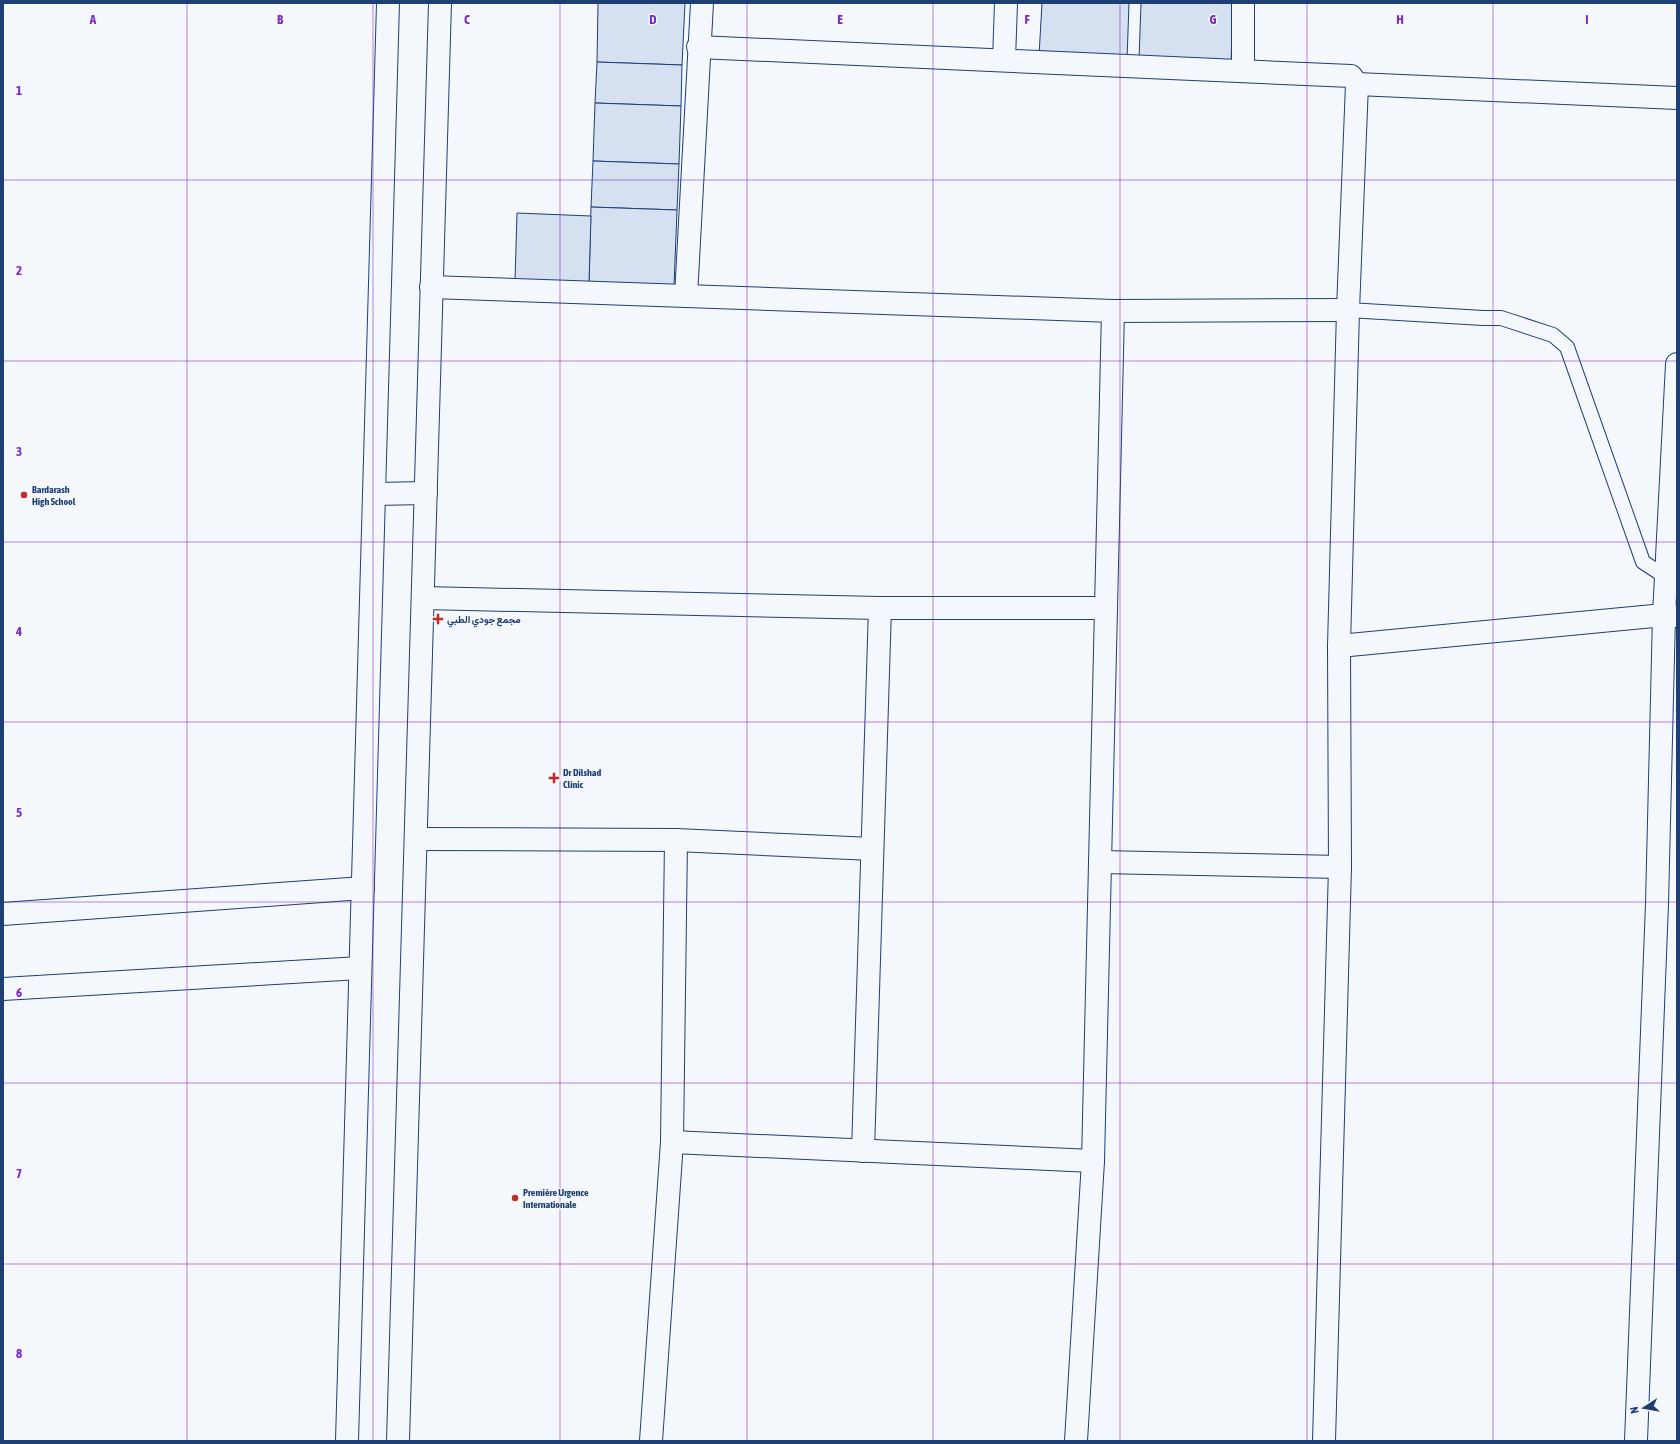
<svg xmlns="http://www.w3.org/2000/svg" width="1680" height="1444" viewBox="0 0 1680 1444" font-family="'Asap Condensed',Vazirmatn,sans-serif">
<rect width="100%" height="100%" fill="#f4f7fb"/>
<g fill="#d5e0f0" stroke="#1d3f73">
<path d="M598,3H685L682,65L597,62Z"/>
<path d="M1042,3H1129L1127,60L1039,56Z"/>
<path d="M1141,3H1233L1231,64L1139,60Z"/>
<path d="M597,62L682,65L681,106L595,103Z"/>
<path d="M595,103L681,106L679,164L593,161Z"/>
<path d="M593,161L679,164L677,210L591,207Z"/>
<path d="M591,207L677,210L674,286L589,283Z"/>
<path d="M517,213L591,216L589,283L515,281Z"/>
</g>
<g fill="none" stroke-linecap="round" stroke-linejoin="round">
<g stroke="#1d3f73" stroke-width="16">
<path id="lane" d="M1348,310L1483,318H1501L1553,335L1567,347L1643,562L1666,577"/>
</g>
<g stroke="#1d3f73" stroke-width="24">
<g id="street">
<path d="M698,47L1351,76L1357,84L1348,310L1339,646L1340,867L1324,1441"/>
<path d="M1004,60L1006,3"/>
<path d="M1243,71V3"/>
<path d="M1357,84L1677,98"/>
<path d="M431,287L1113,311L1348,310"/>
<path d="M686,296L702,3"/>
<path d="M423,598L880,608H1106"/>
<path d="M1339,646L1664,615L1677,616"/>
<path d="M416,839L676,840L872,849"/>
<path d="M1100,862L1340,867"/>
<path d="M3,914L363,888"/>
<path d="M3,989L360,968"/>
<path d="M672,1142L1093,1161"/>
<path d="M863,1151L880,608"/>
<path d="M651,1441L672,1142L676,840"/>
<path d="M1076,1441L1093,1161L1113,311"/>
</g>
</g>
<g stroke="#1d3f73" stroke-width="24">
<g id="secondary">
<path d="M374,494L426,493"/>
<path d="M347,1441L388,3"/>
<path d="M398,1441L440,3"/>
<path d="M1636,1441L1657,904L1664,615L1677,364"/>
</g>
</g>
<use href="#lane" stroke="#f4f7fb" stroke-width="14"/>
<use href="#street" stroke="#f4f7fb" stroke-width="22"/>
<use href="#secondary" stroke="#f4f7fb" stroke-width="22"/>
</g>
<path fill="none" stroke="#7b2cbf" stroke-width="1" stroke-opacity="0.55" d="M187,3V1441M373,3V1441M560,3V1441M747,3V1441M933,3V1441M1120,3V1441M1307,3V1441M1493,3V1441M3,180H1677M3,361H1677M3,542H1677M3,722H1677M3,902H1677M3,1083H1677M3,1264H1677"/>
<g fill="#c62828" stroke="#f4f7fb" stroke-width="1.5">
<circle cx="24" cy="495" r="4"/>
<path d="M436 613h4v4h4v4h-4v4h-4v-4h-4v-4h4z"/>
<path d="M552 772h4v4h4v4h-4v4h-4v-4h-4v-4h4z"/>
<circle cx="515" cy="1198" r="4"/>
</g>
<g text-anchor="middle" stroke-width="3" stroke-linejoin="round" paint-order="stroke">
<g font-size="10" font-weight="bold" fill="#1d3f73" stroke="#f4f7fb" text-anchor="start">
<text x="32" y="493">Bardarash<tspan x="32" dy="12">High School</tspan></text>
<text x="447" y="623">مجمع جودي الطبي</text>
<text x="563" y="776">Dr Dilshad<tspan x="563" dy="12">Clinic</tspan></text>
<text x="523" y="1196">Première Urgence<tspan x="523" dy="12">Internationale</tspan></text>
</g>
</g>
<g font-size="13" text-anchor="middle" font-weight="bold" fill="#7b2cbf" stroke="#f4f7fb" stroke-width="3" stroke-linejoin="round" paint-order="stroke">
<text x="93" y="24">A</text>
<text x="280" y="24">B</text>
<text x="467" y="24">C</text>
<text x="653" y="24">D</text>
<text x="840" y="24">E</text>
<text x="1027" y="24">F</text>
<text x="1213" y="24">G</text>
<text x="1400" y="24">H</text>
<text x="1587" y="24">I</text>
<text x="19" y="95">1</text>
<text x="19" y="275">2</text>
<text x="19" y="456">3</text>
<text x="19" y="636">4</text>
<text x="19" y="817">5</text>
<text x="19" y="997">6</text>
<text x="19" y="1178">7</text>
<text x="19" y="1358">8</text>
</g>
<rect width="1680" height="1444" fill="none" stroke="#1d3f73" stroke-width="8"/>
<g transform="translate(1644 1408) rotate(258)" stroke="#f4f7fb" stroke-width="3" paint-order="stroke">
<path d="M0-3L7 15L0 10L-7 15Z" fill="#1d3f73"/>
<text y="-6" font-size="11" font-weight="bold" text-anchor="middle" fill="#1d3f73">N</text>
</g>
</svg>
